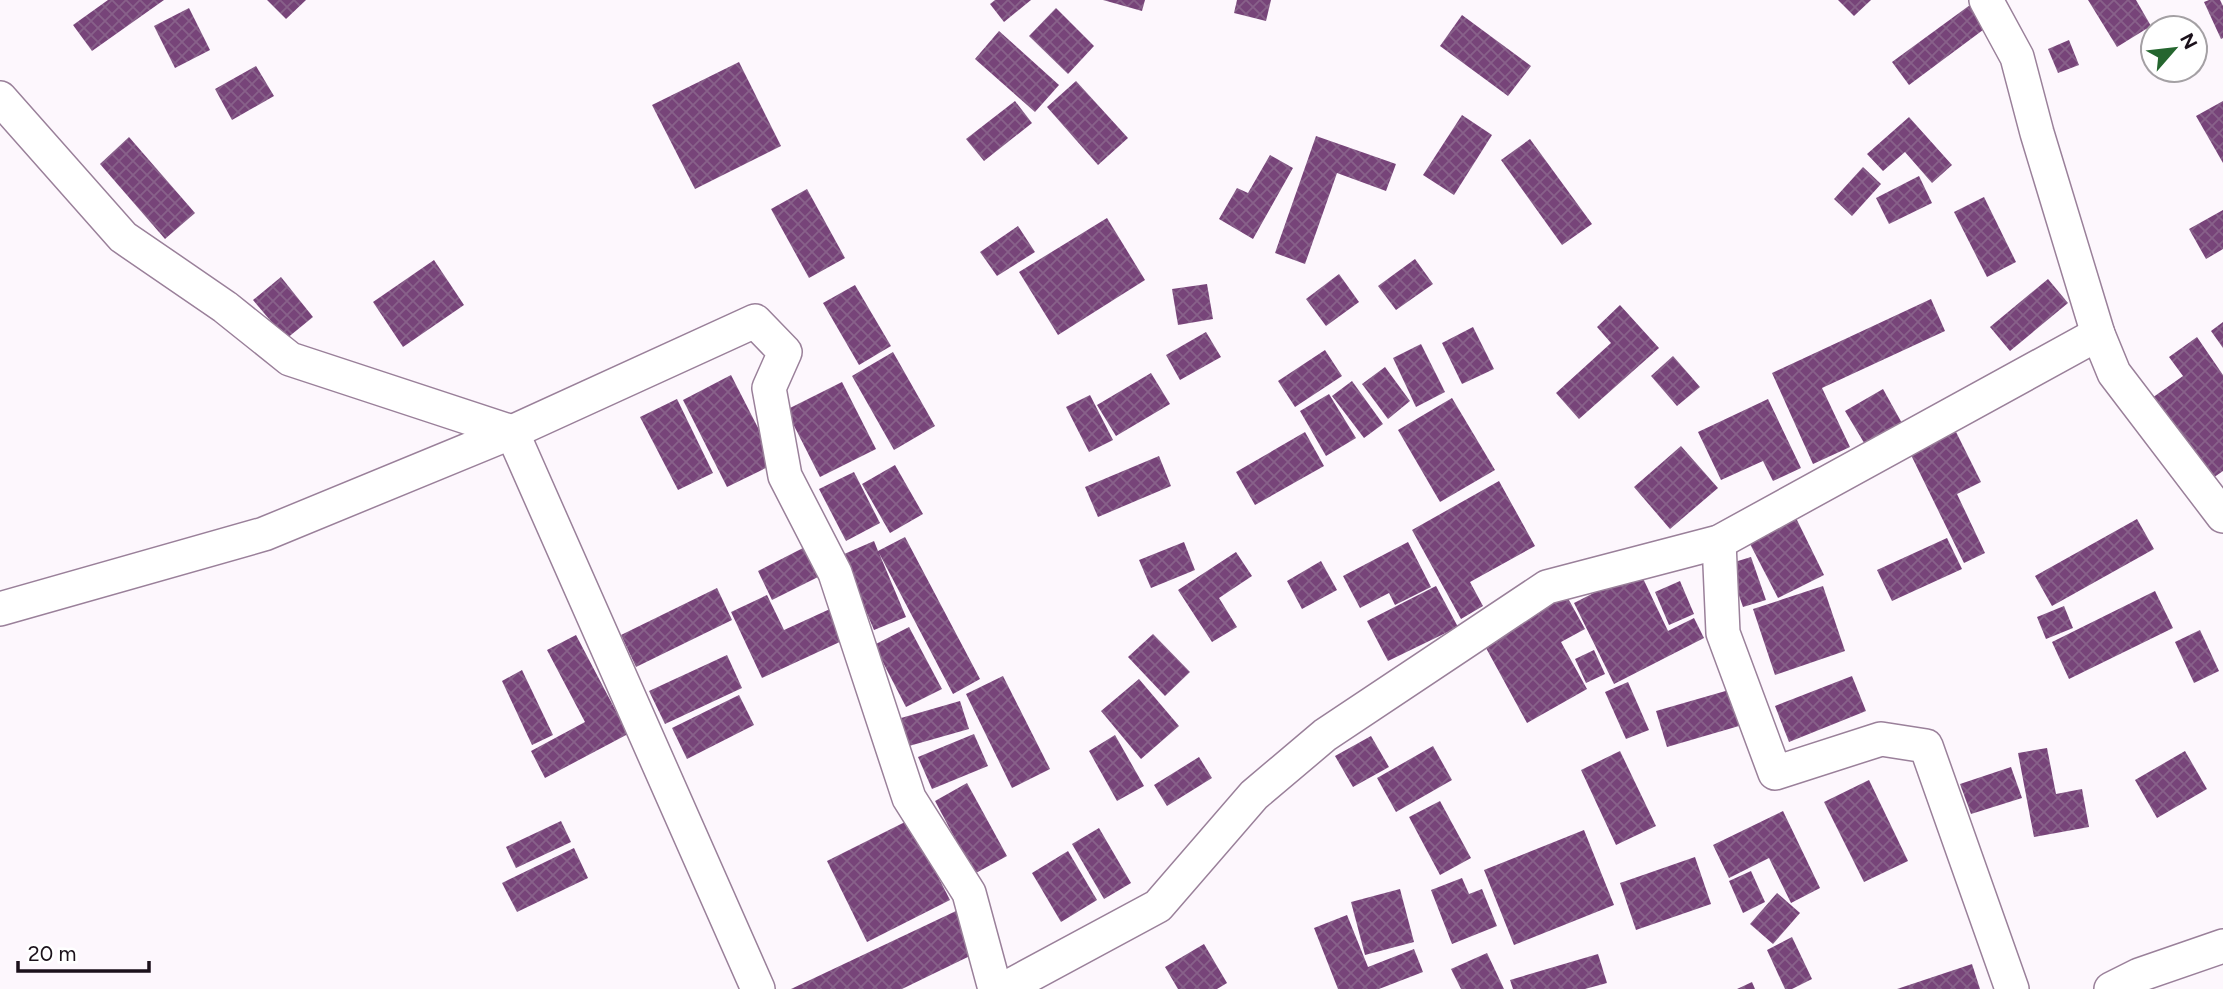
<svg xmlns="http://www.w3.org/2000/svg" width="2223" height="989" viewBox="0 0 2223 989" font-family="Figtree,sans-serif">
<defs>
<pattern id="building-cross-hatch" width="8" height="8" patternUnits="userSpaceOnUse" patternTransform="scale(1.75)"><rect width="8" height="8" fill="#774479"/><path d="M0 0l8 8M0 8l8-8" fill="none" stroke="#88618a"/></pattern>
</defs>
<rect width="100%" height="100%" fill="#fdf7fd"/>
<g fill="url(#building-cross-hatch)">
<path d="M108,0H164L92,51L73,25Z"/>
<path d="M267,0H306L286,19Z"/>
<path d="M995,0H1031L1004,22L990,4Z"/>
<path d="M1103,0H1145L1142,11Z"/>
<path d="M1237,0H1271L1266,21L1234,13Z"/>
<path d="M1838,0H1871L1854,16Z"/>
<path d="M2088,0H2136L2151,26L2117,47Z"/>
<path d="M2209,0H2220L2223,6V38L2221,39L2204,2Z"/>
<path d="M1970,5L1987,27L1909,85L1892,62Z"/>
<path d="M189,8L210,50L175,68L154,26Z"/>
<path d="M1056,8L1094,46L1068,74L1029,36Z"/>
<path d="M1462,15L1531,66L1508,96L1440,46Z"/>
<path d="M999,31L1059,85L1035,112L975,59Z"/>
<path d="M2069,40L2079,65L2058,73L2048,49Z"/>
<path d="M739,62L781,146L695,189L652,105Z"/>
<path d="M256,66L274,96L232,120L215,89Z"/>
<path d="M1076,81L1128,138L1098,165L1047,107Z"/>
<path d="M1015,101L1032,123L984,161L966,139Z"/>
<path d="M2223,101V163L2196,116Z"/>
<path d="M1462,115L1492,135L1454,195L1423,175Z"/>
<path d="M1909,117L1952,165L1932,183L1905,152L1883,171L1867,154Z"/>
<path d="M1316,136L1396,164L1386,191L1337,173L1305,264L1275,253Z"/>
<path d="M129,137L195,213L165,239L100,164Z"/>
<path d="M1530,139L1592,224L1562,245L1501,160Z"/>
<path d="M1270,155L1293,168L1253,239L1219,219L1237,188L1248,193Z"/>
<path d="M1863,167L1881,184L1852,216L1834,199Z"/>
<path d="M1919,176L1932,203L1889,224L1876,198Z"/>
<path d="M807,189L845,258L809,278L771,209Z"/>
<path d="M1984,197L2016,262L1987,277L1954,212Z"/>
<path d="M2223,210V249L2206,259L2189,229Z"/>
<path d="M1107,218L1145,280L1058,335L1019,272Z"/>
<path d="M1018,226L1035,252L997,276L980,252Z"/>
<path d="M1415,259L1433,284L1396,310L1378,286Z"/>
<path d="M434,260L464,305L403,347L373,302Z"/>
<path d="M1339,274L1359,302L1326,326L1306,299Z"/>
<path d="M281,277L313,317L286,339L253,300Z"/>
<path d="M2048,279L2068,303L2010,351L1990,327Z"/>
<path d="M1207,284L1213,319L1178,325L1172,289Z"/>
<path d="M855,285L891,346L859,365L823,303Z"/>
<path d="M1931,299L1945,331L1822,388L1850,447L1813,464L1772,373Z"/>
<path d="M1620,305L1659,348L1579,419L1556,393L1611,343L1597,327Z"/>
<path d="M2223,322V348L2211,331Z"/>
<path d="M1473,327L1494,369L1462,384L1442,343Z"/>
<path d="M1206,332L1221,357L1180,380L1166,355Z"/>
<path d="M2197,337L2223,375V471L2210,480L2152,398L2183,376L2169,357Z"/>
<path d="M1421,344L1445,392L1416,407L1393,358Z"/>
<path d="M1325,350L1342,376L1295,407L1278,381Z"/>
<path d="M893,352L935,426L894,450L852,376Z"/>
<path d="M1673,356L1700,387L1677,406L1651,376Z"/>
<path d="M1385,367L1410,401L1388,419L1362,384Z"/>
<path d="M1151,373L1170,404L1116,436L1097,405Z"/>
<path d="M731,375L776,463L727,487L683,400Z"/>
<path d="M1352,381L1383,424L1364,438L1332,396Z"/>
<path d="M842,382L876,449L820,477L786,410Z"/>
<path d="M1883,389L1903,425L1866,446L1845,411Z"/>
<path d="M1329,394L1356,438L1326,456L1300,411Z"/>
<path d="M1090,395L1113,440L1089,452L1066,407Z"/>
<path d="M1452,398L1495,470L1440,502L1398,430Z"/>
<path d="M677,399L713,473L678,490L640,417Z"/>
<path d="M1768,399L1801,468L1773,481L1763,461L1721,480L1698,432Z"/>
<path d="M1305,432L1324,466L1255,505L1236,472Z"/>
<path d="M1956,432L1981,482L1957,494L1985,553L1964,563L1911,455Z"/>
<path d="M1681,446L1718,488L1670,529L1634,487Z"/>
<path d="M1159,456L1171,486L1098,517L1085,487Z"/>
<path d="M895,465L923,514L890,533L862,484Z"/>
<path d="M854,472L880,523L846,541L819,489Z"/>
<path d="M1499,481L1535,546L1470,582L1483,606L1461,619L1412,530Z"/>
<path d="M1796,518L1824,575L1778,598L1749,542Z"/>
<path d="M2137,519L2154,549L2052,606L2035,576Z"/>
<path d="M905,537L980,679L953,694L879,553L906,617L874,630L842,555L874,541L878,551Z"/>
<path d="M1947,538L1962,569L1892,601L1877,570Z"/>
<path d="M1184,542L1195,570L1151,588L1139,560Z"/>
<path d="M1408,542L1431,587L1395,605L1389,593L1360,608L1343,576Z"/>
<path d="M803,548L818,577L772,600L758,571Z"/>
<path d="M1236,552L1252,576L1219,598L1237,627L1212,642L1178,590Z"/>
<path d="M1751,557L1766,600L1743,607L1728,564Z"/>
<path d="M1321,561L1337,590L1302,609L1287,581Z"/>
<path d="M1639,570L1668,631L1694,618L1704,638L1614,684L1574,603Z"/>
<path d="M1680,581L1694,614L1669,625L1655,592Z"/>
<path d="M1436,586L1458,627L1388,661L1367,621Z"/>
<path d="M1823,586L1845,651L1775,675L1753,609Z"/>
<path d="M717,588L732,620L636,667L621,635Z"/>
<path d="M1564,591L1585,629L1561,642L1587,689L1527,723L1480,637Z"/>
<path d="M2155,591L2173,628L2069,679L2052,642Z"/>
<path d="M767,595L784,630L830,609L844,640L762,678L731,612Z"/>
<path d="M2064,606L2073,628L2046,639L2037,617Z"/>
<path d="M909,627L942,689L906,707L874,645Z"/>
<path d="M2200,630L2219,671L2194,683L2175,642Z"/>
<path d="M1153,634L1190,672L1165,696L1128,657Z"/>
<path d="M576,635L628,734L545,778L531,751L585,722L547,650Z"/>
<path d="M1594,650L1605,674L1586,683L1575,659Z"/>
<path d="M727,655L742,688L665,724L649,691Z"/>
<path d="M522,670L553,735L532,745L502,681Z"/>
<path d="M1003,676L1050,769L1012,788L966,694Z"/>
<path d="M1852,676L1866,711L1789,742L1775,706Z"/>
<path d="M1139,679L1179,726L1141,759L1101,711Z"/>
<path d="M1628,682L1649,730L1626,739L1605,692Z"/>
<path d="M1729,690L1739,726L1667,747L1656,711Z"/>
<path d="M739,695L754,725L687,759L672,728Z"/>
<path d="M960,701L969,729L909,746L901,718Z"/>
<path d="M974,734L988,766L932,789L918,757Z"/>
<path d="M1115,735L1144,786L1117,801L1089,751Z"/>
<path d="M1371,736L1389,767L1353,787L1335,756Z"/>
<path d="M1433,746L1452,780L1396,812L1377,778Z"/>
<path d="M2047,748L2056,794L2082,789L2089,827L2034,837L2018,753Z"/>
<path d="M1620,751L1656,826L1616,845L1581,770Z"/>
<path d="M2185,751L2207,789L2157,818L2135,780Z"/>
<path d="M1199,757L1212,778L1167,806L1154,785Z"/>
<path d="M2011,767L2022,798L1971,814L1960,784Z"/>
<path d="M1869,780L1908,861L1864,882L1824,802Z"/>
<path d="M967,783L1007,856L974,874L935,801Z"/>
<path d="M1440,801L1471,858L1440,875L1409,817Z"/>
<path d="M1783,811L1820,888L1791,903L1769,858L1729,878L1713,845Z"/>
<path d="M909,820L950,900L867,942L827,861Z"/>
<path d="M561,821L571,842L516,868L506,847Z"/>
<path d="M1099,828L1131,883L1104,899L1072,844Z"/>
<path d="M1584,830L1614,905L1514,945L1484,870Z"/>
<path d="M574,848L588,878L517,912L502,883Z"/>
<path d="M1068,851L1097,900L1061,922L1032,873Z"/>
<path d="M1695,857L1711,904L1636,930L1620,883Z"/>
<path d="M1751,871L1765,902L1743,913L1729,881Z"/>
<path d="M1462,878L1469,894L1482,889L1497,926L1452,944L1431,890Z"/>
<path d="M1400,889L1414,942L1365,955L1351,902Z"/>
<path d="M1777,893L1800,913L1773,944L1750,924Z"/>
<path d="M956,911L976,953L902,989H791Z"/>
<path d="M1347,915L1368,967L1414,949L1423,972L1379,989H1338L1314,928Z"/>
<path d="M1792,937L1812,979L1792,989H1785L1767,950Z"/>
<path d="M1204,944L1227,983L1217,989H1178L1165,967Z"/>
<path d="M1487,953L1504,989H1461L1451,969Z"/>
<path d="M1598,954L1607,983L1585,989H1513L1510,980Z"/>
<path d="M1972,964L1980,989H1897Z"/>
<path d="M1752,982L1755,989H1737Z"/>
</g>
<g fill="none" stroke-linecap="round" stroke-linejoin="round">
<g stroke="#9a809a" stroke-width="36">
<g id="street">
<path d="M1986,0L2017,57L2037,133L2098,334L2114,373L2223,516"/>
<path d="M0,98L123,237L225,307L290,359L512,432L758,989"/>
<path d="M1719,542L1723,633L1775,773L1881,739L1926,746L2012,989"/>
<path d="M0,609L264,534L512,432L755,321L785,352L769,388L785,476L835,573L909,798L969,893L995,989"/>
<path d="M1004,989L1158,906L1254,795L1325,735L1547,587L1719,542L2098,334"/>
<path d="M2111,989L2139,975L2223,946"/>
</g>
</g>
<use href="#street" stroke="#fff" stroke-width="33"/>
</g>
<g transform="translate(2174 49) rotate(62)"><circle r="33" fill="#ffffff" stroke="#a4a0a4" stroke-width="2"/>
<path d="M0-5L12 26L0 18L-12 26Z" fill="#25662f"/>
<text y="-10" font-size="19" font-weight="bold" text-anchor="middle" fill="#1b111b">N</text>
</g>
<path d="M18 961v10h131v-10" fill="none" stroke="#1b111b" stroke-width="3.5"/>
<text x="28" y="961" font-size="21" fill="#1b111b" stroke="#ffffff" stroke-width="5" paint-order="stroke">20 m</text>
</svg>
